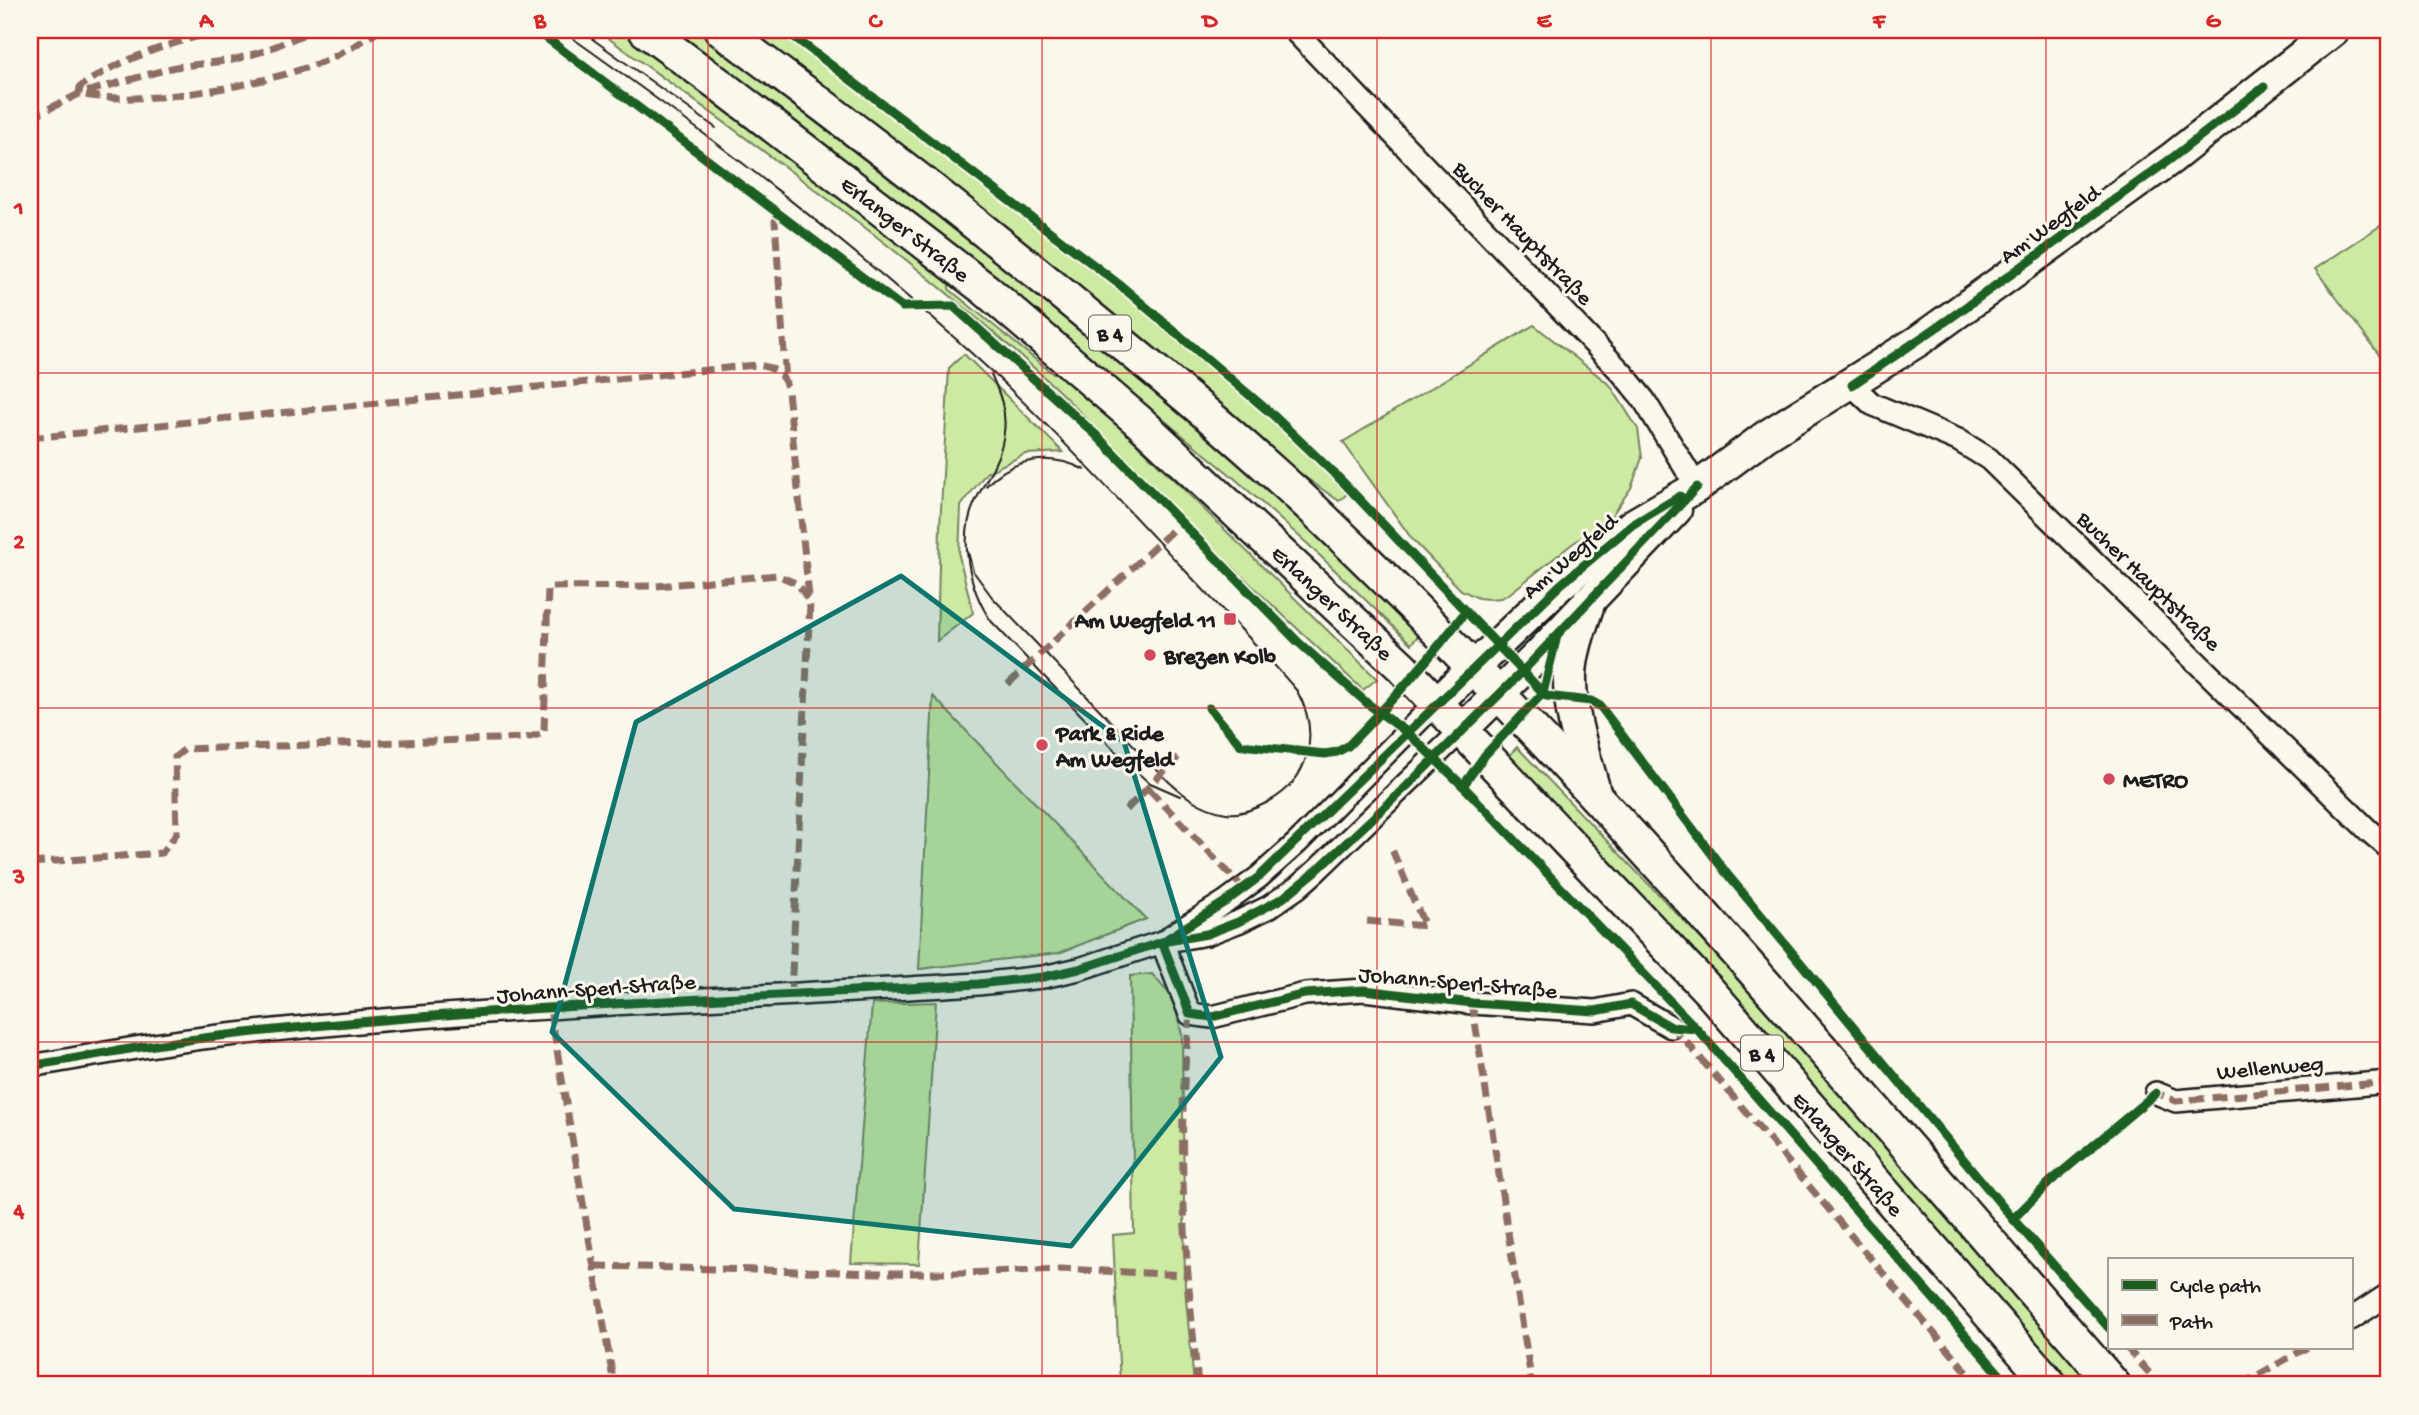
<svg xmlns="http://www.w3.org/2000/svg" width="2419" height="1415" viewBox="0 0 2419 1415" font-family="'Gochi Hand',sans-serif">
<rect width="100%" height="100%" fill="#fbf7ec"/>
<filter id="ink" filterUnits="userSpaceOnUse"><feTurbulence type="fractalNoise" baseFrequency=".0143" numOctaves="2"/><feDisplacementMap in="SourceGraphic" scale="14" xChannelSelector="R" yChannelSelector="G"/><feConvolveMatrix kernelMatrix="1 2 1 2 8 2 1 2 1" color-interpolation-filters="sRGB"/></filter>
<g filter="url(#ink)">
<g fill="#cceaa2" stroke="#74835f" stroke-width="2">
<path d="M597,30H626L645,43L949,276V289L1052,373L1064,372L1377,679L1363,690C1297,629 1231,567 1168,503C1127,461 1088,418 1045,378C905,250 750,141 597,30Z"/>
<path d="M665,30H703L1007,263L1321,534L1421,633L1411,644L1311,547L1233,477L1080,351Z"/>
<path d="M742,30H778C947,156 1120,279 1275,422C1300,445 1323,470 1347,494L1339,501L1285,463Z"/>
<path d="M2389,220V368L2315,269Z"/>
<path d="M1534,325L1610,385L1638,429L1642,458L1631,488L1609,519L1572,544L1509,594L1501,598L1489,599L1478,598L1461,590L1412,539L1343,442Z"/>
<path d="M964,354L1063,452L1025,454L986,473L961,506L959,556L973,613L937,641L940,527L949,368Z"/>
<path d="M933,696L1146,919L1059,953L919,969Z"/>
<path d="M1517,747L1800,1042L2100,1385H2067L1921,1218L1507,758Z"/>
<path d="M1152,974L1173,998L1182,1035L1185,1288L1194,1385H1120L1113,1235L1134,1233L1130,976Z"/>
<path d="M936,1002L919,1264L851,1263L872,1004Z"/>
</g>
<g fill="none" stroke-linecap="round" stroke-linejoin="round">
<g stroke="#1c1c1c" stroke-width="26">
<g id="street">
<path d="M1294,30L1623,374L1644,400L1697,487"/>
<path d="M1852,385L1872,404L1958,440L1989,459L2369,831L2389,848"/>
<path d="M1171,936L1225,902L1259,877L1297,843L1436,703"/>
<path d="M1162,942L1190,1014L1212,1017L1305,994L1364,990L1472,1003L1595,1011L1631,1004L1671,1027"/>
<path d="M30,1066C96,1055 162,1042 228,1035C477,1007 728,999 978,984L1043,977L1079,969L1162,942L1207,934L1238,922L1269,907L1298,887L1316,871L1462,730"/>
<path d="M2156,1093L2176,1101L2389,1082"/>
<path d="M2351,1319L2389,1294"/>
</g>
</g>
<g stroke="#1c1c1c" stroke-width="35">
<g id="secondary">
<path d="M1436,703L1560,585L1632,525L1697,487L1766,436L1918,341L2172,158L2334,30"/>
<path d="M1462,730L1537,656L1676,510"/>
</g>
</g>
<g stroke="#1c1c1c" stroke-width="37">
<g id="primary">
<path d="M645,30L720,85L986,290L1142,424L1402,667L1710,992L2051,1385"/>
<path d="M721,30C853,126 982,227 1107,331C1185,395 1263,460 1336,531C1614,798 1861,1095 2114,1385"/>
<path d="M1589,601C1581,625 1571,650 1570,675C1569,713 1583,752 1593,788"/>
</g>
</g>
<use href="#street" stroke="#fbf7ec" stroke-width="21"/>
<use href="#secondary" stroke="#fbf7ec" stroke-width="30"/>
<use href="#primary" stroke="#fbf7ec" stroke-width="32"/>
<g stroke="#1c1c1c" stroke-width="2">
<path d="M561,30C711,136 856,246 991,371C1055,431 1118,499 1179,564C1218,606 1260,647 1297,691C1320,732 1311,779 1268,802C1255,809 1241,815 1226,813C1200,809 1180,793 1162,775L992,597L973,571L968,552"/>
<path d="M580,30L716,128"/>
<path d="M991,374C999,392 1007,411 1004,432C1002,457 986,479 975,502C958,538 969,589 991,621L1126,762L1148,782L1180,796"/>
<path d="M986,486C1012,458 1051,452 1085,470"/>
</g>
<g stroke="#8d6e63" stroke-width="7" stroke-dasharray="14 7" stroke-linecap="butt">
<path d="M222,30C173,43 122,57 80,87L79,94C138,107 251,87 308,67C333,59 359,44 380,30"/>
<path d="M1298,35L1306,30"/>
<path d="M30,118L79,94L175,67L233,60L264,51L314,30"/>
<path d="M780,215L775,221L786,382"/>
<path d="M30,438L756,365C774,367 784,373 788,391L809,597"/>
<path d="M1008,684L1177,526"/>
<path d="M1149,789L1244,889"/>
<path d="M1126,810L1178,757"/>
<path d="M30,863L162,853L177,833L175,757L185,749L526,738L544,733L548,587L656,586L777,575L798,584L810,603L791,994"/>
<path d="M1367,921L1425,926L1390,845"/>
<path d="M1472,1003L1532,1385"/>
<path d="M550,1009L614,1385"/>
<path d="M1190,1014C1188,1037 1185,1061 1184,1084C1179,1185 1188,1285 1198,1385"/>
<path d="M1671,1027L1685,1040L1978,1385"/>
<path d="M2152,1097L2156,1093L2176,1101L2389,1082"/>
<path d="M595,1266L883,1273H966L1060,1269L1187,1275"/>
<path d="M2126,1347L2160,1385"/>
<path d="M2240,1385L2308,1347"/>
</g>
<g stroke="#fbf7ec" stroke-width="13">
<g id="cycleway">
<path d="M536,30L902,307L953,306L1096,435L1297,641L1368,704L1408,733L1463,786L1697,1029L2009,1385"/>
<path d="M785,30L1120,285L1273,415L1342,481L1546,696L1591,701L1600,706L1727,874L2013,1219L2109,1328"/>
<path d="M1852,385L1949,319L2172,158L2264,87"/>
<path d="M1209,708L1241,745L1325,754L1337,752L1348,746C1390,703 1430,659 1466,611"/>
<path d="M1463,786L1485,755L1543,693L1557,636"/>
<path d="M1168,938L1225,902L1259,877L1560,585L1632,525L1680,496"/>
<path d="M1162,942L1190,1014L1212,1017L1305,994L1364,990L1472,1003L1595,1011L1631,1004L1671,1027L1697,1029"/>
<path d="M30,1066C96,1055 162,1042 228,1035C477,1007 728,999 978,984L1043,977L1079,969L1162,942L1207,934L1238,922L1283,898L1316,871L1407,786L1522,672L1697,487"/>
<path d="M2013,1219L2050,1182L2156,1093"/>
</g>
</g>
<use href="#cycleway" stroke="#1b5e20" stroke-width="9"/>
</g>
</g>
<path fill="#0f766e" fill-opacity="0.2" stroke="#0f766e" stroke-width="5" stroke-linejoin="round" d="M901,576L1124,742L1221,1057L1071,1246L734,1209L552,1032L636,722Z"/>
<path fill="none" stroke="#d62828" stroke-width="2" stroke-opacity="0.55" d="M373,30V1385M708,30V1385M1042,30V1385M1377,30V1385M1711,30V1385M2046,30V1385M30,373H2389M30,708H2389M30,1042H2389"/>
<g fill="#d1495b" stroke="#fbf7ec" stroke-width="2.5">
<rect x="1223" y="612" width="14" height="14" rx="3.5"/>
<circle cx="1150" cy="655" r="7"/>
<circle cx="1042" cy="745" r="7"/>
<circle cx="2109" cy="779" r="7"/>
</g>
<g text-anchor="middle" stroke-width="6" stroke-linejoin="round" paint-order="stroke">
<g fill="#fbf7ec" stroke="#5f5e5a" stroke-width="2">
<rect x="1089" y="315.5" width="42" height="35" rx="5"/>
<rect x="1741" y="1035.5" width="42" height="35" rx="5"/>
</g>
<g font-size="21" font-weight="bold" fill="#1c1c1c">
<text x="1110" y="340">B 4</text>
<text x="1762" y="1060">B 4</text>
</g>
<g font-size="23" fill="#1c1c1c" stroke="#fbf7ec">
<text transform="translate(2049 223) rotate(-36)" y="8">Am Wegfeld</text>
<text transform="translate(906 228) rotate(38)" y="8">Erlanger Straße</text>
<text transform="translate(1524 232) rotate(46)" y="8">Bucher Hauptstraße</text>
<text transform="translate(1569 555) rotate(-41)" y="8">Am Wegfeld</text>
<text transform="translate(2150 580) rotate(44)" y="8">Bucher Hauptstraße</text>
<text transform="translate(1333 602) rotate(43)" y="8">Erlanger Straße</text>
<text transform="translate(1458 981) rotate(5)" y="8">Johann-Sperl-Straße</text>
<text transform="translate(596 987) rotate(-4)" y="8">Johann-Sperl-Straße</text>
<text transform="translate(2270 1066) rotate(-5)" y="8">Wellenweg</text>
<text transform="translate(1849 1153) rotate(49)" y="8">Erlanger Straße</text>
</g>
<g font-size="23" font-weight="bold" fill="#1c1c1c" stroke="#fbf7ec" text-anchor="start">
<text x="1216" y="627" text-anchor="end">Am Wegfeld 11</text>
<text x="1164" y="663">Brezen Kolb</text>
<text x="1056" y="740">Park &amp; Ride<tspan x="1056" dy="26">Am Wegfeld</tspan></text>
<text x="2123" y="787">METRO</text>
</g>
</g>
<rect width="2419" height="1415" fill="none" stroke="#fbf7ec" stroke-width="77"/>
<rect x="2108" y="1258" width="245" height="91" fill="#fbf7ec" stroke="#a29f99" stroke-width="2"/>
<rect x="2122" y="1280" width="35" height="10" fill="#1b5e20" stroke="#a29f99" stroke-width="2"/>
<text x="2170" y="1292" font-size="21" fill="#1c1c1c">Cycle path</text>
<rect x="2122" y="1315" width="35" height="10" fill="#8d6e63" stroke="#a29f99" stroke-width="2"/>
<text x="2170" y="1328" font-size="21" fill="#1c1c1c">Path</text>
<rect x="38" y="38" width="2342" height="1338" fill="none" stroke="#d62828" stroke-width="2.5"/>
<g font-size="23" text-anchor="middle" font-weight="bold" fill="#d62828">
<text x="206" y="27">A</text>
<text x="540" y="27">B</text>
<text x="875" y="27">C</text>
<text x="1210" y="27">D</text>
<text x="1544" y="27">E</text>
<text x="1879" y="27">F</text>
<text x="2213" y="27">G</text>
<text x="19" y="214">1</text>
<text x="19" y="548">2</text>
<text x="19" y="883">3</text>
<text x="19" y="1217">4</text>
</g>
</svg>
